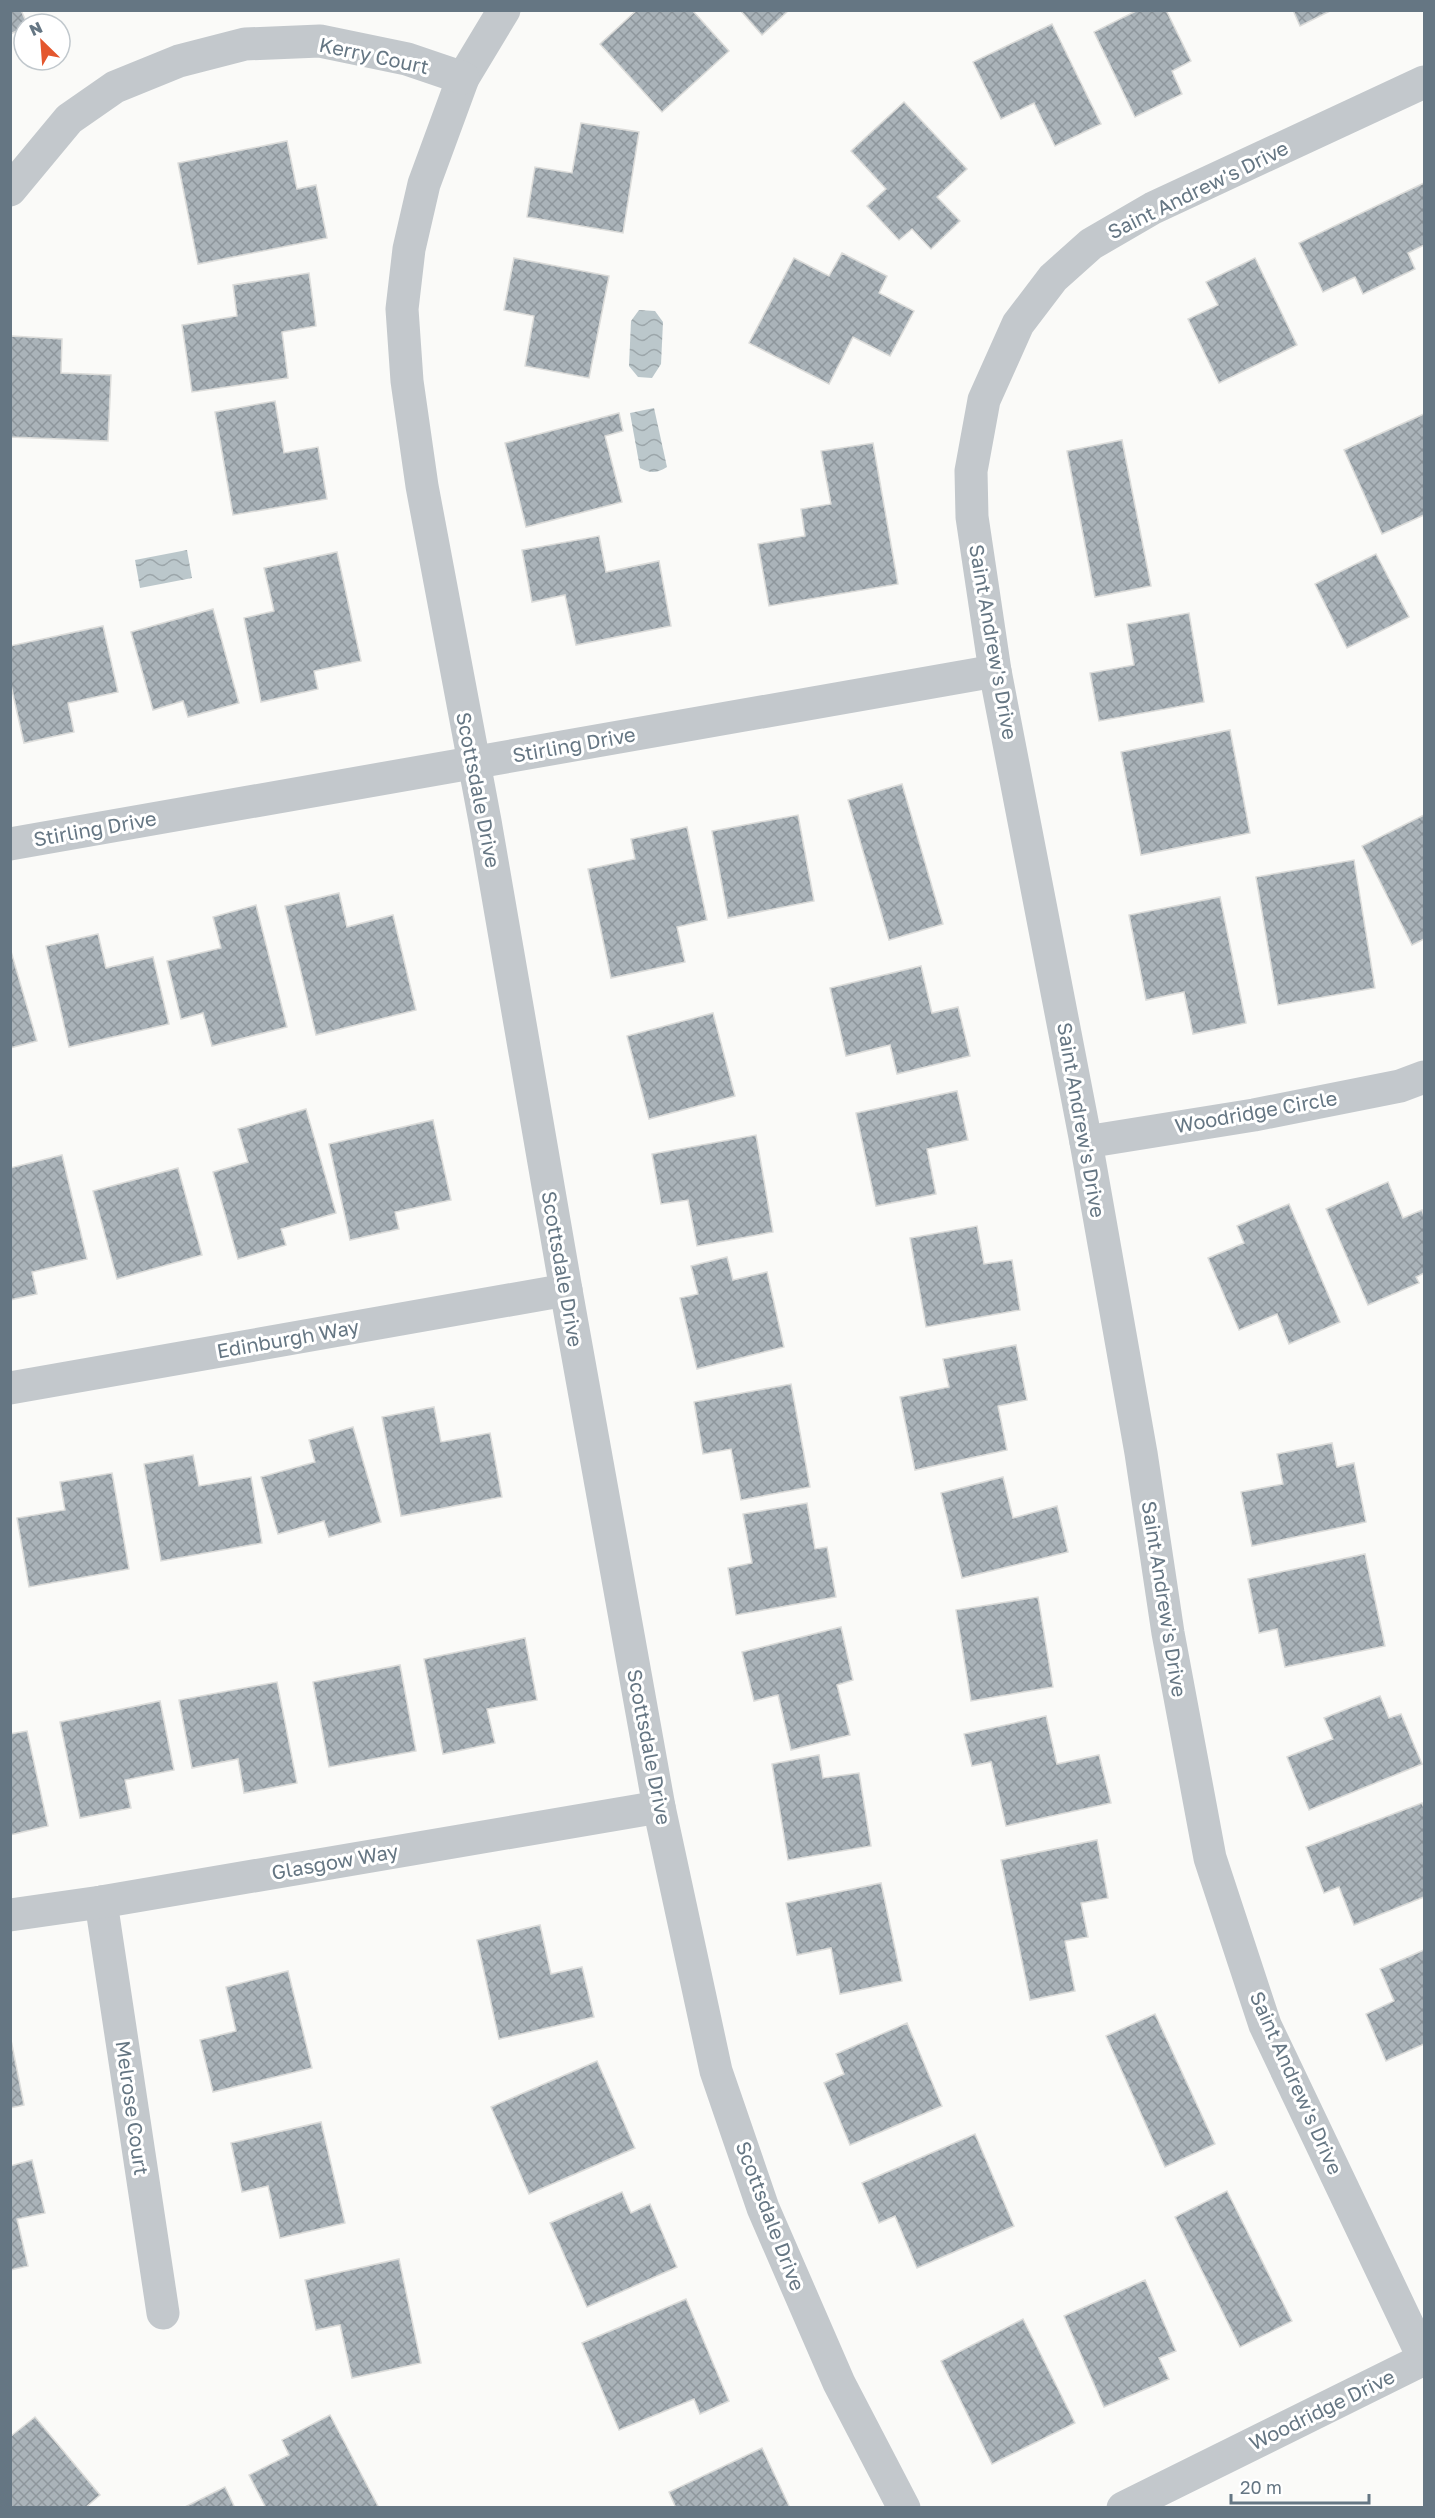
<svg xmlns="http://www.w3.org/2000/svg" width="1435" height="2518" viewBox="0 0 1435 2518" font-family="'Golos Text',sans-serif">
<defs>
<pattern id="water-waves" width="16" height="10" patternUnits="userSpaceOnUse" patternTransform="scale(1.5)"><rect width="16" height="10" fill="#bbc7cb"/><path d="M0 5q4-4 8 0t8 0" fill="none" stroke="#9ca6aa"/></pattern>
<pattern id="building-cross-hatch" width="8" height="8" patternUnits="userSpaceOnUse" patternTransform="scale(1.5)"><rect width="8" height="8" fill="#aab3b9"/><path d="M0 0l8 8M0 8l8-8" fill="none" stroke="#8e969c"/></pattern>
</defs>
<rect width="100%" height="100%" fill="#fafaf8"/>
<g fill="url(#water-waves)">
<path d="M639,310L655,311L663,322L661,364L652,378L638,377L629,366L631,321Z"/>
<path d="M654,408L667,467C657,473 651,474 640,468L630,413Z"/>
<path d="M187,550L192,578L140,588L135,560Z"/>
</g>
<g fill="url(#building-cross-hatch)" stroke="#dcdcda" stroke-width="1.5">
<path d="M10,10H21L27,24H24V28L10,34Z"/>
<path d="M637,10H692L729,51L662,112L600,44Z"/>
<path d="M740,10H789L762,35Z"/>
<path d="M1138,10H1166L1191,61L1172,71L1182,94L1135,117L1094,32Z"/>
<path d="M1293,10H1332L1300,26Z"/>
<path d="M1052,24L1101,124L1055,146L1034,103L1001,119L973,62Z"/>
<path d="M904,102L967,169L937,197L960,221L931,249L912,229L899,240L867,206L886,189L851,151Z"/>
<path d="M581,123L639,132L623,233L527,217L535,167L572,173Z"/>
<path d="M287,141L297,189L316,185L327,238L198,264L178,163Z"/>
<path d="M1424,183V245L1408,253L1415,269L1363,294L1355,277L1323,292L1299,243Z"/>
<path d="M842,253L887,276L879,293L914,311L890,356L853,337L829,384L749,343L794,258L829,276Z"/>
<path d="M514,258L609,276L589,378L525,366L534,316L504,310Z"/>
<path d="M1255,258L1297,345L1219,383L1188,319L1218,305L1206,282Z"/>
<path d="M309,273L316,326L282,332L288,378L192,392L182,325L237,316L233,285Z"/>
<path d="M11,336L62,339L61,373L111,375L108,441L10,437Z"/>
<path d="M275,401L284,453L318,447L327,499L233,515L215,412Z"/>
<path d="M619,413L623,431L605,436L622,502L526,527L505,443Z"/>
<path d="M1424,414V515L1382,534L1344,450Z"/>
<path d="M1122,440L1151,586L1095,597L1067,451Z"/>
<path d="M873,443L898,584L769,606L758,544L805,536L801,509L831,504L821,451Z"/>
<path d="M599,536L606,572L659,561L671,626L576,645L565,595L532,602L522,550Z"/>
<path d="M337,552L361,661L314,671L318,689L261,702L244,618L274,611L264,568Z"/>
<path d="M1376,554L1409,617L1347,648L1315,584Z"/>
<path d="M213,609L239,703L188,717L183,701L153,710L131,632Z"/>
<path d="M1189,613L1204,702L1099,721L1090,673L1134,665L1127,624Z"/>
<path d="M103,626L118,692L68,703L74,732L24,743L10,681V646Z"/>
<path d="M1230,730L1250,833L1141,855L1121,752Z"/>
<path d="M902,784L943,924L889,940L848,800Z"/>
<path d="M798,815L814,901L728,918L712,831Z"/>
<path d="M1424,815V939L1412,945L1362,846Z"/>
<path d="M687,827L707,920L677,927L685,962L611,978L588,869L635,859L631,839Z"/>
<path d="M1354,860L1375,988L1278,1005L1256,877Z"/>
<path d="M339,893L347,927L393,915L416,1010L316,1035L285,906Z"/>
<path d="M1220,897L1246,1023L1193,1034L1184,992L1146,1000L1129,915Z"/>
<path d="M256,905L287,1027L212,1046L203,1013L181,1019L167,961L221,948L213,917Z"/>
<path d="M98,934L106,968L153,957L169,1024L69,1047L46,946Z"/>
<path d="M10,948L37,1041L10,1048Z"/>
<path d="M921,966L932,1013L958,1007L970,1056L897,1074L890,1045L846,1056L830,988Z"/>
<path d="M713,1013L735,1096L649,1119L627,1036Z"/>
<path d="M957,1091L968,1140L927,1149L936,1194L876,1206L856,1113Z"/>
<path d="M306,1109L336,1213L281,1229L286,1245L238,1259L213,1172L248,1162L238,1129Z"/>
<path d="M433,1120L451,1200L395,1212L399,1229L350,1240L329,1144Z"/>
<path d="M756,1135L773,1232L697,1246L688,1200L661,1204L652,1154Z"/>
<path d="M62,1155L87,1259L32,1272L37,1294L10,1300V1168Z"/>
<path d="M178,1168L202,1255L117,1279L93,1191Z"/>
<path d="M1388,1182L1403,1218L1422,1210L1424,1216V1273L1416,1277L1419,1283L1368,1305L1326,1209Z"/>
<path d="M1289,1204L1340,1322L1289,1344L1277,1314L1239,1330L1208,1258L1244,1243L1237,1226Z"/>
<path d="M977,1226L984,1264L1012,1260L1020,1310L926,1327L910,1238Z"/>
<path d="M727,1257L733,1280L767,1272L784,1347L697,1369L680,1298L698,1294L691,1266Z"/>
<path d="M1016,1345L1027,1400L998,1406L1007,1450L915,1470L900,1397L949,1387L943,1359Z"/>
<path d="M791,1384L810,1487L741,1500L731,1449L703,1454L694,1402Z"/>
<path d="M434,1407L441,1442L490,1433L502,1497L401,1516L382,1417Z"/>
<path d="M353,1427L381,1522L329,1537L324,1521L278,1534L261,1477L315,1462L309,1440Z"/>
<path d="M1332,1443L1337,1467L1354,1463L1366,1522L1252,1546L1241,1492L1283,1484L1277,1454Z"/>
<path d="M193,1455L199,1486L251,1477L262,1543L161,1561L144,1464Z"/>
<path d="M112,1473L129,1569L29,1587L17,1518L65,1510L60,1482Z"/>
<path d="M1003,1477L1013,1518L1057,1506L1068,1552L962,1578L941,1493Z"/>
<path d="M807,1503L815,1549L827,1547L836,1597L736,1615L728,1568L752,1563L743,1514Z"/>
<path d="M1365,1554L1385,1646L1285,1667L1277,1629L1259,1633L1248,1579Z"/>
<path d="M1038,1597L1053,1687L971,1701L956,1610Z"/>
<path d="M841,1627L853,1680L837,1685L850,1735L791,1750L778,1695L754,1701L742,1652Z"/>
<path d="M525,1638L537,1700L487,1709L495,1743L443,1754L424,1659Z"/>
<path d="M400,1665L416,1751L329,1767L313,1682Z"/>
<path d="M277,1682L297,1783L244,1793L238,1759L192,1768L179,1700Z"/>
<path d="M1380,1696L1389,1718L1401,1714L1422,1764L1309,1810L1287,1757L1333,1739L1324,1718Z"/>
<path d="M160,1701L174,1770L125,1780L131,1808L80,1818L60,1722Z"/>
<path d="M1046,1716L1057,1764L1099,1755L1111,1803L1006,1826L991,1762L972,1766L964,1734Z"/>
<path d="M27,1731L48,1826L10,1835V1734Z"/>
<path d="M819,1755L823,1778L859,1773L871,1846L788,1860L772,1764Z"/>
<path d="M1422,1803L1424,1808V1897L1354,1925L1339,1887L1324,1893L1306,1847Z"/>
<path d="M1097,1840L1108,1898L1081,1903L1088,1937L1065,1941L1075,1991L1030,2000L1001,1860Z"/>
<path d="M881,1883L902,1981L840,1994L831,1948L797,1955L786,1903Z"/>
<path d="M540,1925L551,1974L582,1967L594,2017L499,2039L477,1940Z"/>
<path d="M1424,1950V2044L1386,2061L1366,2014L1394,2001L1380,1969Z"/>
<path d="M288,1971L312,2068L213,2092L200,2040L236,2031L226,1987Z"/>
<path d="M1155,2014L1215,2144L1165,2167L1106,2036Z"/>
<path d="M907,2023L942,2106L850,2145L824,2083L844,2074L836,2054Z"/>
<path d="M10,2035L24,2105L10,2108Z"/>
<path d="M597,2061L635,2148L529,2194L491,2107Z"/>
<path d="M321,2122L345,2223L280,2238L268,2186L242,2192L231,2143Z"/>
<path d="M975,2134L1014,2226L917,2268L895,2216L879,2223L862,2183Z"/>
<path d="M32,2160L45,2213L17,2219L28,2266L10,2270V2166Z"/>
<path d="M1227,2191L1292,2321L1240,2347L1175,2217Z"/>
<path d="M622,2192L631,2213L650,2204L677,2267L587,2307L550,2223Z"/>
<path d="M399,2259L421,2363L352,2378L340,2325L316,2330L305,2280Z"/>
<path d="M1145,2280L1176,2351L1159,2358L1169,2379L1104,2407L1064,2316Z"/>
<path d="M686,2299L729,2401L700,2414L694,2399L619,2430L582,2343Z"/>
<path d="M1023,2319L1075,2423L992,2464L941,2361Z"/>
<path d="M330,2415L379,2508H266L249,2475L289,2455L282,2440Z"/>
<path d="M35,2417L100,2495L85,2508H10V2437Z"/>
<path d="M762,2448L790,2508H676L669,2492Z"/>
<path d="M225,2487L235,2508H183Z"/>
</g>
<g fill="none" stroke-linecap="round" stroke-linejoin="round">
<g stroke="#c3c8cc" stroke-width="33">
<path d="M504,10L463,78L424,184L409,249L402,309L407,381L422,486L485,821L566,1290L659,1807L716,2071L763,2208L839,2383L904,2508"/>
<path d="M1424,82L1153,208L1091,244L1053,278L1018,324L984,400L971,471L972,517L995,671L1086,1142L1141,1453L1168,1633L1210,1858L1265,2025L1424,2359"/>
<path d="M10,190L69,119L115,87L179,61L245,44L320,41L407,59L463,78"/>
<path d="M10,844L995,671"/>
<path d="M1086,1142L1254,1115L1400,1086L1424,1077"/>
<path d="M10,1388L566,1290"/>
<path d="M101,1902L163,2313"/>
<path d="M10,1915L101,1902L659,1807"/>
<path d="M1123,2508L1424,2359"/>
</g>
</g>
<g text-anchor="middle" stroke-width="6" stroke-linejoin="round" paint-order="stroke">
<g font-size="20" fill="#657683" stroke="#fff">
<text transform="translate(374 56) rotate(12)" y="7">Kerry Court</text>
<text transform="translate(1198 190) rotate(-26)" y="7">Saint Andrew's Drive</text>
<text transform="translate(993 642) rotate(80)" y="7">Saint Andrew's Drive</text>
<text transform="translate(574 745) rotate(-10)" y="7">Stirling Drive</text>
<text transform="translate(478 790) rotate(79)" y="7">Scottsdale Drive</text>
<text transform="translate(95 829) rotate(-10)" y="7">Stirling Drive</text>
<text transform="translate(1256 1112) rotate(-10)" y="7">Woodridge Circle</text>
<text transform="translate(1081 1120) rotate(80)" y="7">Saint Andrew's Drive</text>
<text transform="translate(562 1269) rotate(80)" y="7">Scottsdale Drive</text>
<text transform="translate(288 1339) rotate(-10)" y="7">Edinburgh Way</text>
<text transform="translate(1164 1599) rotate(81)" y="7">Saint Andrew's Drive</text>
<text transform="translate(649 1747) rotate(79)" y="7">Scottsdale Drive</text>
<text transform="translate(335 1862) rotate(-10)" y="7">Glasgow Way</text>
<text transform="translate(1296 2083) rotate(66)" y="7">Saint Andrew's Drive</text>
<text transform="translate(132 2108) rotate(82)" y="7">Melrose Court</text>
<text transform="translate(770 2216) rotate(69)" y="7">Scottsdale Drive</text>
<text transform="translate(1322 2410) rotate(-26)" y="7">Woodridge Drive</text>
</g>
</g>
<rect width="1435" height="2518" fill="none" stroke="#657683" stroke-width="24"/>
<g transform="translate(42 42) rotate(335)"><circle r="28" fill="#ffffff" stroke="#c1c8cd" stroke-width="1.5"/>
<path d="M0-4.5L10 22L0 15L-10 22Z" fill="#e4572e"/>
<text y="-9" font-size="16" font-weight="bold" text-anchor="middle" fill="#657683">N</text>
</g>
<path d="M1231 2494v9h138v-9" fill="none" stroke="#657683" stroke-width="3"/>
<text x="1240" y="2494" font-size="18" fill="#657683" stroke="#ffffff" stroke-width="4.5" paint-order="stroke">20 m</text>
</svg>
